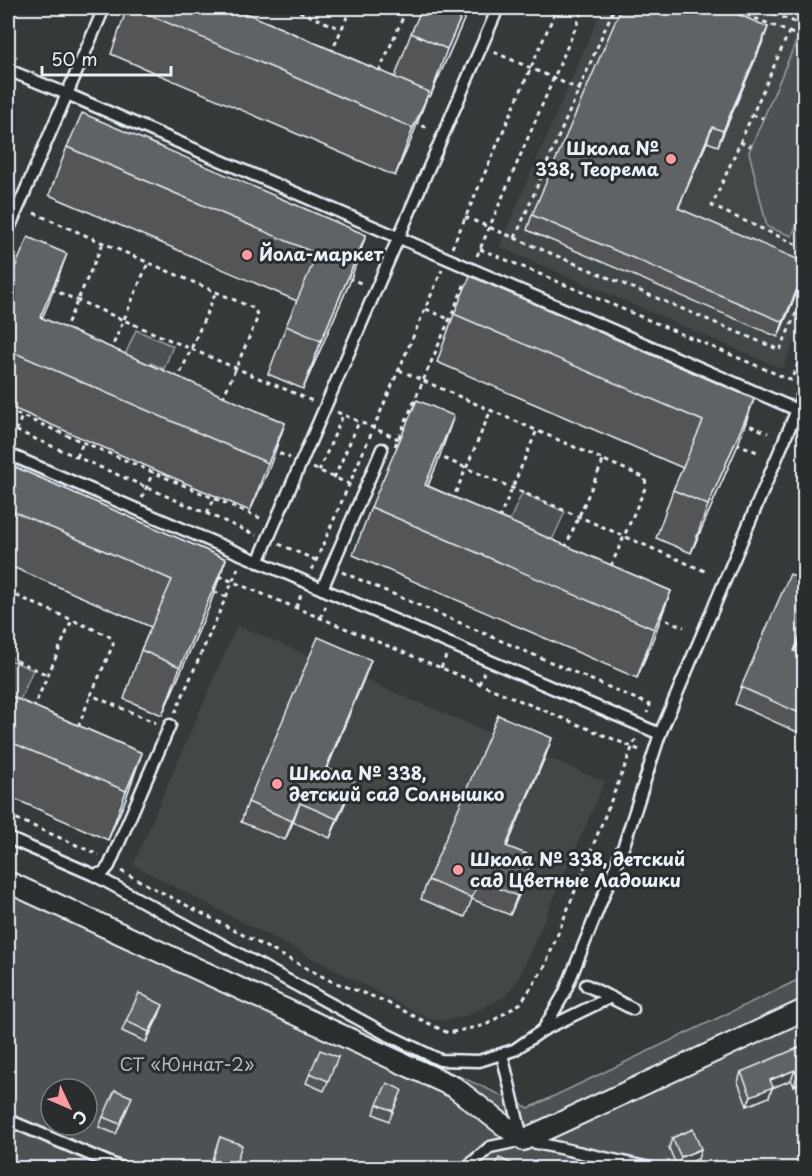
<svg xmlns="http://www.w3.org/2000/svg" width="812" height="1176" viewBox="0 0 812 1176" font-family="'Playpen Sans',sans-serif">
<rect width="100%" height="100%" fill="#35393a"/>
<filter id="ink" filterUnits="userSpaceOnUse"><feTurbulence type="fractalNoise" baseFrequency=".0167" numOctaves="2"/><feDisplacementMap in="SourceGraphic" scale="12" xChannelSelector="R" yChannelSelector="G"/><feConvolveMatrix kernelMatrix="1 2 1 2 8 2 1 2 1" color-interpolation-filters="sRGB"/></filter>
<g filter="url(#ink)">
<g fill="#424647">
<path d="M602,8H804V321L782,369L499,247Z"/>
<path d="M237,625L605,782L521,973L514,985L505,996L494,1003L463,1017L440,1021L429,1019L133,865Z"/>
</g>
<g fill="#4d5152" stroke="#9aa1a5" stroke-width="1.5" fill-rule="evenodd">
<path d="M796,42L804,44V206L792,236L767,227L749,152Z"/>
<path d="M136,330L173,346L164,369L151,363L146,375L121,364Z"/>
<path d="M522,493L565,512L548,549L505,531Z"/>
<path d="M8,659L33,670L16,709L8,705Z"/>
<path d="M8,870L529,1108L804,977V1168H8ZM51,1089H87V1125H51Z"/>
</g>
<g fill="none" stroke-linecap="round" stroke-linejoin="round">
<g stroke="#e8f1f8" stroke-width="15">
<g id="service">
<path d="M8,14L10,8"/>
<path d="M8,70L67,94L8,231"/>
<path d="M797,410L804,391"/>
<path d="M8,454L660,734L797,410L67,94L104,8"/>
<path d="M258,562L498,8"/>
<path d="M322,589L382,449"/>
<path d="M8,838L94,875L103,873L109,866L170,725"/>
<path d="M94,875L386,1034L440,1060L479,1061L514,1050L543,1030L564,994L624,845L660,734"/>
<path d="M586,985L633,1009"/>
<path d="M543,1030L611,997"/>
<path d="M502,1054L522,1138"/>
<path d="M8,1120L122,1168"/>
<path d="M466,1168L490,1147L523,1140L650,1168"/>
</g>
</g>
<g stroke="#e8f1f8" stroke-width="24">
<path id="minor" d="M8,882L454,1087L523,1140L804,1010"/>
</g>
<g stroke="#e8f1f8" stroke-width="3" stroke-dasharray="4.5 4.5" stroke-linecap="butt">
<path d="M291,8L341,29"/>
<path d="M730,8L789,32L712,206L804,248"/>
<path d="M751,8L754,17"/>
<path d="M757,8L803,25L798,8"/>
<path d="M245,17L249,8"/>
<path d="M789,32L804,39"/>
<path d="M494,52L585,92"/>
<path d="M8,53L17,57"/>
<path d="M331,53L351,8"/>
<path d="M379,72L407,8"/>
<path d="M752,115L763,118"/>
<path d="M414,122L430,129"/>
<path d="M740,142L751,146"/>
<path d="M34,213L253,308L256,311L257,319L222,400"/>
<path d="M465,217L780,350L804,295"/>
<path d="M515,238L614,8"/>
<path d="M452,248L557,8"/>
<path d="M480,249L791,380L804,350"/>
<path d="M477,256L584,8"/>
<path d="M348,278L361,283"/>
<path d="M51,289L315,402"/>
<path d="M426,309L451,320"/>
<path d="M64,331L103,243"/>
<path d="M110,352L148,263"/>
<path d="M399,370L645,478L646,486L611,566"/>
<path d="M177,381L216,292"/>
<path d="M8,410L260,518"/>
<path d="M337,412L403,441"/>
<path d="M742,422L768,433"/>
<path d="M8,427L256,535"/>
<path d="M16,431L22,416"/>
<path d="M736,443L759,453"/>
<path d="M395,446L466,281"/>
<path d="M271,450L290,458"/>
<path d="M436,455L707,572"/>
<path d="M77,457L83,442"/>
<path d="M313,468L349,484"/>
<path d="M319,471L343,415"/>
<path d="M334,478L359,422"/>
<path d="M142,498L153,472"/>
<path d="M452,501L491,410"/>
<path d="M207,513L214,499"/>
<path d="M499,519L537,430"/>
<path d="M279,544L320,562"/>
<path d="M565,548L604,459"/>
<path d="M312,570L442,270"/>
<path d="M342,572L650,705L647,713"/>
<path d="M219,576L642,751"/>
<path d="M8,592L109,636L113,642V645L91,695L156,723"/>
<path d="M226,597L238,568"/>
<path d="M296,608L301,595"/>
<path d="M658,616L684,627"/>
<path d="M320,618L327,604"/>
<path d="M8,657L48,675"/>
<path d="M441,668L446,656"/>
<path d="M479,684L484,672"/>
<path d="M33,709L72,620"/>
<path d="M175,713L226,597L211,590"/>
<path d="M78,727L91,695"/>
<path d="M8,815L99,855"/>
<path d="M121,871L331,981L382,1000L448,1033L486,1025L521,1003L545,966L636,738"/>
</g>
<use href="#service" stroke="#2a2d2e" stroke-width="10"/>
<use href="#minor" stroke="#2a2d2e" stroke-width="20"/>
</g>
<g fill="#525557" stroke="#e8f1f8" stroke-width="1.5">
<path d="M127,8H234L395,77L411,33L469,8L430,97L427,96L411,140L395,176L111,54Z"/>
<path d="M768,27L763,41L718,146L707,142L678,208L804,275L778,337L527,230L532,215Z"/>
<path d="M67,147L366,235L349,284L303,389L268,374L286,326L297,301L49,195Z"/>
<path d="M8,284L49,302L42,318L285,423L268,471L250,511L8,406Z"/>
<path d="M454,314L754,399L737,447L691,553L656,538L673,490L683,468L437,362Z"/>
<path d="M8,464L226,559L209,607L162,715L124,699L141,650L151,627L8,565Z"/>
<path d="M437,464L428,486L671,591L653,639L637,678L353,555L371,507Z"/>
<path d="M799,578L804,628L795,651L804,655V735L735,704L741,687Z"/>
<path d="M371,660L327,769L354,780L330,838L293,822L285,840L241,822L248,802Z"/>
<path d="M8,695L142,753L125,801L108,840L8,796Z"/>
<path d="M552,738L545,757L507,846L527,877L510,915L472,899L465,917L421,899L428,880Z"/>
<path d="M159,1015L146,1042L122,1031L126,1021Z"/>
<path d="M338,1057L324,1091L306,1083L310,1073Z"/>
<path d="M804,1058V1081L794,1086L791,1080L772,1088L769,1097L747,1106L738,1082L741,1072Z"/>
<path d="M398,1100L389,1121L374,1114L377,1104Z"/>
<path d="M128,1107L116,1134L99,1127L103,1117Z"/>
<path d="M220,1137L234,1168H209Z"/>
<path d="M672,1138L698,1159L677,1167L669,1148Z"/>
</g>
<g fill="#424547" stroke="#e8f1f8" stroke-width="1.5">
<path d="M465,8H469L430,97L447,49Z"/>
<path d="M768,27L763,41L718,146L723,131Z"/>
<path d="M429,92L411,140L395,176L413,128Z"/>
<path d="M712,127L707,142L672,223L678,208Z"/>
<path d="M366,235L349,284L303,389L321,341Z"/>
<path d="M67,254L49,302L25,358L40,317Z"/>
<path d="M804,273V275L778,337L783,322Z"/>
<path d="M754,399L737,447L691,553L708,505Z"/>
<path d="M454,416L437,464L411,524L425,485Z"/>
<path d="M285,423L268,471L250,511L268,463Z"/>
<path d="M226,559L209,607L162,715L180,667Z"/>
<path d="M671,591L653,639L637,678L654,629Z"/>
<path d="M371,660L364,679L319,788L326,768Z"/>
<path d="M552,738L545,757L499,865L506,846Z"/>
<path d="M142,753L125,801L108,840L126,791Z"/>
<path d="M354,780L347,799L330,838L337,819Z"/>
<path d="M300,803L293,822L285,840L292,821Z"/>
<path d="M534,857L527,877L510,915L517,896Z"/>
<path d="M163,1005L159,1015L146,1042L149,1032Z"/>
<path d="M795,1070L791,1080L772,1088L769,1097L747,1106L751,1096L770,1080Z"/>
<path d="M804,1072V1081L794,1086L797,1076Z"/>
<path d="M701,1149L698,1159L677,1167L681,1157Z"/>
</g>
<g fill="#5f6365" stroke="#e8f1f8" stroke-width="1.5">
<path d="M133,8H234L429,92L413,128Z"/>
<path d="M422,8H465L447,49L411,33Z"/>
<path d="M621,8H723L768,27L723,131L712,127L678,208L804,262V273L783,322L532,215Z"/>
<path d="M82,113L366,235L321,341L286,326L317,254L67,147Z"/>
<path d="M28,237L67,254L40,317L285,423L268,463L8,350V284Z"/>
<path d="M470,276L754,399L708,505L673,490L703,421L454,314Z"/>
<path d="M417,400L454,416L425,485L671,591L654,629L371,507Z"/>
<path d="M8,464L226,559L180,667L141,650L172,580L8,509Z"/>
<path d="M804,566V625L794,651L804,655V715L741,687L790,574L799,578Z"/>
<path d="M318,637L371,660L326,768L354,780L337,819L300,803L292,821L248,802Z"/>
<path d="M8,695L142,753L126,791L8,741Z"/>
<path d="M498,715L552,738L506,846L534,857L517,896L479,880L472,898L428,880Z"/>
<path d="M139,993L163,1005L149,1032L126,1021Z"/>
<path d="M800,1047L804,1058V1072L797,1076L795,1070L770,1080L773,1087L751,1096L741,1072Z"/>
<path d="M320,1050L338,1057L328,1081L310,1073Z"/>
<path d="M387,1083L402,1090L393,1111L377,1104Z"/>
<path d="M115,1090L132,1097L120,1124L103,1117Z"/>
<path d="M693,1129L701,1149L681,1157L672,1138Z"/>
<path d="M220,1137L242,1145L234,1168H225L211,1164Z"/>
<path d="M499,1158L521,1168H494Z"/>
<path d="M44,1162L59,1168H41Z"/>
</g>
</g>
<g fill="#ff9aa2" stroke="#2a2d2e" stroke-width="2">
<circle cx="671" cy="159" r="6"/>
<circle cx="247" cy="255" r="6"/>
<circle cx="277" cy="784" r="6"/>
<circle cx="458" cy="870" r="6"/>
</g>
<g text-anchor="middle" stroke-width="6" stroke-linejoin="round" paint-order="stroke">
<g font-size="18" font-weight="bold" fill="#e8f1f8" stroke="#2a2d2e" text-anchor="start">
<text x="659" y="155" text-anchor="end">Школа №<tspan x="659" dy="21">338, Теорема</tspan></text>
<text x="259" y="261">Йола-маркет</text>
<text x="289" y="780">Школа № 338,<tspan x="289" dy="21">детский сад Солнышко</tspan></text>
<text x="470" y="866">Школа № 338, детский<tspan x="470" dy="21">сад Цветные Ладошки</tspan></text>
</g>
<g font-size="18" fill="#b2b9be" stroke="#2a2d2e">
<text x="187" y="1071">СТ «Юннат-2»</text>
</g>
</g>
<rect width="812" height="1176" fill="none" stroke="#2a2d2e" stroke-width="30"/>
<rect x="15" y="15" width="782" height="1146" fill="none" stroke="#e8f1f8" stroke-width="2" filter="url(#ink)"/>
<g transform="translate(69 1107) rotate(134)"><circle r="28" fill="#2a2d2e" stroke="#767b7f" stroke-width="1.5"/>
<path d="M0-4.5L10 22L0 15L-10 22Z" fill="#ff9aa2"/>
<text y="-9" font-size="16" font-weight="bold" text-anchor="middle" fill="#e8f1f8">С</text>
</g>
<path d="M42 66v9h129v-9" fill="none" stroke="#e8f1f8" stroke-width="3"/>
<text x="51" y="66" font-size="18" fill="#e8f1f8" stroke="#2a2d2e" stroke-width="4.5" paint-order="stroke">50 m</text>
</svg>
